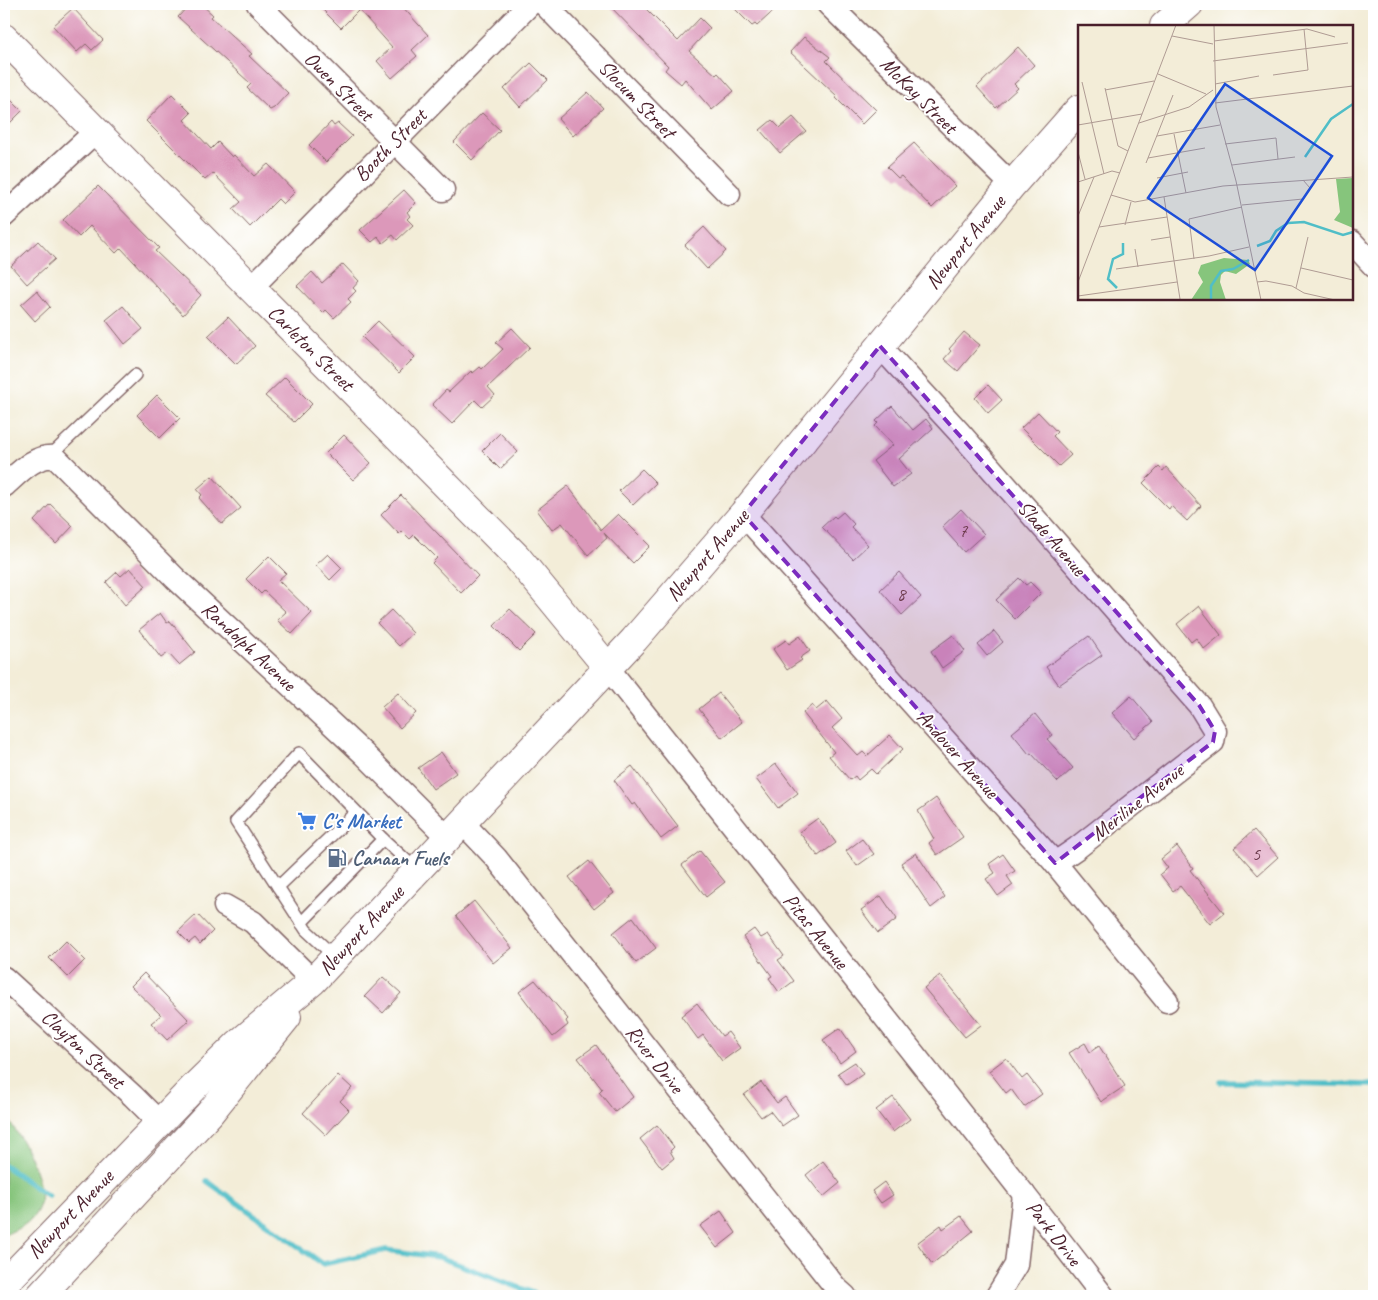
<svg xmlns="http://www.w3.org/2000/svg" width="1378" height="1300" viewBox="0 0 1378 1300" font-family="Caveat,sans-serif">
<rect width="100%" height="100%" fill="#fff"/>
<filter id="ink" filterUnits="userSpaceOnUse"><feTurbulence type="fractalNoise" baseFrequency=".02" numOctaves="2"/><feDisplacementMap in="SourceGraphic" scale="10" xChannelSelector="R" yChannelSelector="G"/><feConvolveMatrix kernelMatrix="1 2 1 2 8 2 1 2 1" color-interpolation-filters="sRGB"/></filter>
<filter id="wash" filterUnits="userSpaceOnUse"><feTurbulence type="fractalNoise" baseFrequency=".0096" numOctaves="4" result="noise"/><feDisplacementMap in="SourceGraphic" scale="20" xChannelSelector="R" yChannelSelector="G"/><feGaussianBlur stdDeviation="1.12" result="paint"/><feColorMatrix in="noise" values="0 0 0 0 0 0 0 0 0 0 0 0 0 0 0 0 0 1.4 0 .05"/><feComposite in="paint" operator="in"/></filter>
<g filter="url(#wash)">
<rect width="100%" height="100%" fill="#f3edd8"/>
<path fill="#86c57c" stroke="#687254" d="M4,1116C20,1131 45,1181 40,1203C36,1221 19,1229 4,1235Z"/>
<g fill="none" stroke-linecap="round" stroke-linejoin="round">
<g stroke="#50bec7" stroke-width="5.5">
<path d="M1221,1082L1374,1085"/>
<path d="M4,1165L48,1196"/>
<path d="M207,1181L323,1264L386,1250L439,1257L541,1296"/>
</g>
</g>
<g id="blocks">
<g fill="#dc98ba">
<path d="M190,4H201L213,15L211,17L252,54L249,56L288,93L274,108L270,110L247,88L251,84L178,17Z"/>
<path d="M317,4H400L428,35L412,50L417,56L392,78L377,61L392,47L359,10L341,28Z"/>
<path d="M608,4H641L678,41L700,18L710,28L689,51L716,75L718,73L734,91L712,110L685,79L681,84L665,70L668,66Z"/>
<path d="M730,4H781L757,26L755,24L752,26Z"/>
<path d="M73,8L103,40L92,50L86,44L77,52L53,26Z"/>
<path d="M804,37L830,57L826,61L876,110L862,124L836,98L837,96L790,52Z"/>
<path d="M1018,47L1034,65L1014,84L1018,88L996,108L977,87Z"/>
<path d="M531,63L548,80L520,107L504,89Z"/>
<path d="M588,92L603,108L573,136L558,119Z"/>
<path d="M4,93L22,111L4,129Z"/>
<path d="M172,94L191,113L184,120L211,149L218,142L232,157L234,155L254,176L268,164L295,192L283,204L278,199L250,227L233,209L241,202L213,173L205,180L146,121Z"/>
<path d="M482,113L500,130L472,160L454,142Z"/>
<path d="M793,117L806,131L780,153L760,130L772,120L780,128Z"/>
<path d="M331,122L334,126L338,123L352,136L326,162L309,145Z"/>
<path d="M914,143L955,186L932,208L901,176L898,178L887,167Z"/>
<path d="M98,186L159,248L155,251L201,295L183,315L121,248L116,253L90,226L79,237L63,220Z"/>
<path d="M404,190L416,203L407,212L410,216L407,219L413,225L397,240L393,235L383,243L378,237L372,242L360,230Z"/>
<path d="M704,227L726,251L707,269L685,245Z"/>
<path d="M38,241L55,259L27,284L11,266Z"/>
<path d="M343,264L359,281L353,288L356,291L348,299L351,302L334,318L326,310L323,313L297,286L312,272L322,283Z"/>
<path d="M37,291L50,307L35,321L21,305Z"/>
<path d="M123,306L143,329L125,344L106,320Z"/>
<path d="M228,317L255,346L236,364L208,336Z"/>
<path d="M378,321L415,357L399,373L362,337Z"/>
<path d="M512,328L530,347L488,387L495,395L482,407L475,400L452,424L432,405L446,390L449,392L471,371L473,373L480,367L482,369L503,349L496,343Z"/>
<path d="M964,332L980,345L958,371L944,359L951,351L949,349Z"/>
<path d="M285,377L312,404L294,422L265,396Z"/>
<path d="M988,385L1002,400L988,413L975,398Z"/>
<path d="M157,395L180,418L160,438L137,415Z"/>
<path d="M892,406L913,430L926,419L933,428L899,459L911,474L893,487L873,461L893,445L875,426L878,423L876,421Z"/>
<path d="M1038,412L1057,432L1053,436L1071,455L1059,466L1021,428Z"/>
<path d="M500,433L518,452L500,469L482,451Z"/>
<path d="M344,435L371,463L353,480L326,453Z"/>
<path d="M1159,467L1163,471L1166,467L1201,506L1187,521L1171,506L1169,509L1143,483Z"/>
<path d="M642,469L656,483L633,505L619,491Z"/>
<path d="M212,476L241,508L222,524L199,498L202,495L197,489Z"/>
<path d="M568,486L601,530L618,514L650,546L633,563L604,533L607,538L588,555L562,523L552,530L537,510Z"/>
<path d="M401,495L478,576L461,593L432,563L437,558L414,535L410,539L402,531L399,534L381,515Z"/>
<path d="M50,504L73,526L56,544L34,521Z"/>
<path d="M961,509L984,534L964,552L942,527Z"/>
<path d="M843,512L854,524L851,527L868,545L853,559L822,527L834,516L836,518Z"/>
<path d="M328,554L342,568L330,580L316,565Z"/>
<path d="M269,556L286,573L278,580L312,613L292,634L277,620L286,612L264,591L261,594L246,579Z"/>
<path d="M130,568L146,586L125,605L106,582L117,572L121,576Z"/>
<path d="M899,572L921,597L902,615L880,590Z"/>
<path d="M1019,578L1026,585L1030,582L1041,593L1015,619L996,600Z"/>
<path d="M1199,606L1221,635L1204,649L1196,638L1191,642L1177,624Z"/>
<path d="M510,609L536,634L519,651L494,626Z"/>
<path d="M391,610L413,633L399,646L377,623Z"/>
<path d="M160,613L167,623L170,621L195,652L179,665L168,653L161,658L139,630Z"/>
<path d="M994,631L1003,642L987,656L978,645Z"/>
<path d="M953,635L965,651L942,668L931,651Z"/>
<path d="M800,636L810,651L800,658L802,660L787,670L773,649L786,640L789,644Z"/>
<path d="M1089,636L1102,655L1059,685L1046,667Z"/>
<path d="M398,693L416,713L400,728L382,707Z"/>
<path d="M719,693L742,722L722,738L699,709Z"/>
<path d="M1131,696L1153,722L1134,738L1112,713Z"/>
<path d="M827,701L842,719L832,728L858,756L863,752L867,756L890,735L903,749L876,774L871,769L858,780L855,776L850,780L829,756L834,752L803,713L812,705L816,710Z"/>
<path d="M1035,714L1052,735L1047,739L1073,768L1058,782L1031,753L1029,754L1012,733Z"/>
<path d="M441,752L456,773L433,789L418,768Z"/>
<path d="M776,764L798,793L778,808L756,779Z"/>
<path d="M632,766L678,826L661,839L635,803L632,805L614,780Z"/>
<path d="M936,798L963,837L937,855L929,843L934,839L918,811Z"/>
<path d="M818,818L836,843L818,856L799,832Z"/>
<path d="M1254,830L1278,857L1258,875L1234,848Z"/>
<path d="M862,839L874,854L857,866L846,851Z"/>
<path d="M1177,846L1193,868L1190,870L1224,913L1210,924L1180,886L1173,891L1160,874L1168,868L1161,859Z"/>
<path d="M700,851L725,882L706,897L682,865Z"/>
<path d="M916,853L945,897L931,908L901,863Z"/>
<path d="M1003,854L1015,871L1007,876L1013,885L998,896L986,879L995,873L989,864Z"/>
<path d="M589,861L614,893L594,909L569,877Z"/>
<path d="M881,896L897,919L878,933L861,910Z"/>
<path d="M474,901L512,948L493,963L456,916Z"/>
<path d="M197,914L213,931L200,944L195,938L189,943L178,932Z"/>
<path d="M633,917L656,948L636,963L613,933Z"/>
<path d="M754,929L761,938L768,934L784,956L778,960L794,981L779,992L769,978L772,976L743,937Z"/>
<path d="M66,941L85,960L68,977L49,958Z"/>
<path d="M144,973L189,1020L167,1040L151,1023L161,1015L131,986Z"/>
<path d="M940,975L981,1025L965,1037L924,988Z"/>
<path d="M383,977L401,993L383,1013L365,996Z"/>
<path d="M535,980L568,1019L566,1021L568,1025L553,1037L519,992Z"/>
<path d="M697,1003L722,1036L728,1032L740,1048L722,1061L703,1035L698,1039L681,1016Z"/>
<path d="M840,1028L856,1051L840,1063L823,1040Z"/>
<path d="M1085,1043L1090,1052L1099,1046L1125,1086L1101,1102L1069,1053Z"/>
<path d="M596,1045L633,1097L615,1112L599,1092L602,1089L578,1058Z"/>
<path d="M1006,1058L1022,1079L1027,1075L1042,1094L1024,1107L1011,1089L1006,1093L989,1071Z"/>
<path d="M855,1062L863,1074L847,1085L838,1073Z"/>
<path d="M338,1075L352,1088L340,1101L349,1110L326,1135L303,1113Z"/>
<path d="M761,1082L777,1103L785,1097L798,1115L782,1126L770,1111L761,1117L744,1095Z"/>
<path d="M893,1097L910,1119L893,1132L876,1110Z"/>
<path d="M657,1125L674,1147L670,1151L674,1158L662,1168L640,1139Z"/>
<path d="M823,1161L840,1183L823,1197L806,1175Z"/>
<path d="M884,1182L893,1195L881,1203L872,1191Z"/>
<path d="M721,1211L736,1233L717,1248L700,1226Z"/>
<path d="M961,1216L973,1231L932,1264L917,1243L941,1225L943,1229Z"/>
</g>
</g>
</g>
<g filter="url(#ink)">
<use href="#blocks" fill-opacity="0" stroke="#856768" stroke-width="1"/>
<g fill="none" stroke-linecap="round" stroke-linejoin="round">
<g stroke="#856768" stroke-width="14">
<g id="service">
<path d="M50,456L135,375"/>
<path d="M278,887L356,812"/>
<path d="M301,923L383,839"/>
<path d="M335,957L306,930L236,822L299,753L383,839L417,870"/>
</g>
</g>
<g stroke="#856768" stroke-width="25">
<g id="minor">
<path d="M258,4L443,190"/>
<path d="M544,4L729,194"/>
<path d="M828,4L1012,185"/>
<path d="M4,216L96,131"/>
<path d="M1352,242L1374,266"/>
<path d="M251,288L530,4"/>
<path d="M880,346L959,432L1199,705L1215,731L1213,742L1077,848L1055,863"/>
<path d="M4,486C18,474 35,454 55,457L175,578L364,754L448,838"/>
<path d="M743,514L1055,863L1167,1001"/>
<path d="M608,668C774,877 940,1085 1103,1296"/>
<path d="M462,822L496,858L836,1288L845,1296"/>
<path d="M225,906L253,922L313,981"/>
<path d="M4,978L133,1096L159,1122"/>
<path d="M997,1296L1016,1265L1024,1194"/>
</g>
</g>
<g stroke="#856768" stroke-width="30">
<path id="tertiary" d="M4,38L516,556L608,668"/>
</g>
<g stroke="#856768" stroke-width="30">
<g id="primary">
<path d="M1164,26L1189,4"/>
<path d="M4,1284L197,1084L238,1044L313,981L634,640L743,514L1012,185L1079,109"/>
<path d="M40,1296L209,1114L287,1017"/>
</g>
</g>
<use href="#service" stroke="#fff" stroke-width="11"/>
<use href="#minor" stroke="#fff" stroke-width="22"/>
<use href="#tertiary" stroke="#fff" stroke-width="28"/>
<use href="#primary" stroke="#fff" stroke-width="28"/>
</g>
</g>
<path fill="#7b2cbf" fill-opacity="0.2" stroke="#7b2cbf" stroke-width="4" stroke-dasharray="10 6" stroke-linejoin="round" d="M880,346L1199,705L1215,731L1213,742L1055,863L743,514Z"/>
<defs>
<g id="supermarket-bare" transform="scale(1.5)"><path d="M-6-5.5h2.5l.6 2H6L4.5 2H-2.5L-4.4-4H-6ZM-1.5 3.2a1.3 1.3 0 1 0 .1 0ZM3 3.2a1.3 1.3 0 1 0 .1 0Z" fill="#3f7fe0" stroke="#fff" stroke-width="2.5" paint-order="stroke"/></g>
<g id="fuel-bare" transform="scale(1.5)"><path d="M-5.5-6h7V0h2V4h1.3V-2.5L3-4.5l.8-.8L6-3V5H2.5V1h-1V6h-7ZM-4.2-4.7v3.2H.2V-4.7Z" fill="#5c6f8a" stroke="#fff" stroke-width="2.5" paint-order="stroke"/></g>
</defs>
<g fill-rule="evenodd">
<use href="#supermarket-bare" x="307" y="821"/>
<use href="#fuel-bare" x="337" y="858"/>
</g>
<g text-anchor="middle" stroke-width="4" stroke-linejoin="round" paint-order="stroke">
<g font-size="19" fill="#6e3d4f">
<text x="963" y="537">7</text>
<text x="901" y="600">8</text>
<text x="1256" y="860">5</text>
</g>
<g font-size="21" fill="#4a1f2b" stroke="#fff">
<text transform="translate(339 86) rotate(45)" y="7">Owen Street</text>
<text transform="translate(919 95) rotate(45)" y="7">McKay Street</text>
<text transform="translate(637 99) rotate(46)" y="7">Slocum Street</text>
<text transform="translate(390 145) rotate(-45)" y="7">Booth Street</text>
<text transform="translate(965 242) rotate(-51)" y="7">Newport Avenue</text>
<text transform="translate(311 348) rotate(45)" y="7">Carleton Street</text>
<text transform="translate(1052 538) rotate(49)" y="7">Slade Avenue</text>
<text transform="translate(707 555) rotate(-49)" y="7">Newport Avenue</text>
<text transform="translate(249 646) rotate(43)" y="7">Randolph Avenue</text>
<text transform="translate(958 754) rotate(48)" y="7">Andover Avenue</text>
<text transform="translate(1137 802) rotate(-38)" y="7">Meriline Avenue</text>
<text transform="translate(361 930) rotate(-47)" y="7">Newport Avenue</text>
<text transform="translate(816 931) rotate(51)" y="7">Pitas Avenue</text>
<text transform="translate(83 1049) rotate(43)" y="7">Clayton Street</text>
<text transform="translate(655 1059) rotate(52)" y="7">River Drive</text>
<text transform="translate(70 1214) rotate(-46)" y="7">Newport Avenue</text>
<text transform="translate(1054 1233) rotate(52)" y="7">Park Drive</text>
</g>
<g font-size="21" font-weight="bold" fill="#366cbe" stroke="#fff" text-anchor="start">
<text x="322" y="828">C's Market</text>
</g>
<g font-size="21" font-weight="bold" fill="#4e5e75" stroke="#fff" text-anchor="start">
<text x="352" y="865">Canaan Fuels</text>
</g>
</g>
<g transform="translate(1078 25)">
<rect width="275" height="275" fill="#f3edd8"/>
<path d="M275,153V203L256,195L262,187L258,154ZM146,233L170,235L172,239L158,249L147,246L143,250L142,257L148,275H113L125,257L120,248L123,240Z" fill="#86c57c"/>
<path fill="none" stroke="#50bec7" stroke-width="2.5" d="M227,132L253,94L275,79M179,221L192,216L198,206L210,198L226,197L265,210L275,207M39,263L30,254L35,234L45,229V218M133,275V261L143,246L155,244L171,235"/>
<path fill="none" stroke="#af9b93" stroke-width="1" d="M136,0L138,82L158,156L183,275M94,11L135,19M136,16L229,4L257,12M135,36L270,18M80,49L128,69M195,50L230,45L226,4M4,57L26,149M137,59L181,51M27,63L40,121L50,126M27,65L76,56M137,78L275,61M61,98L111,82L135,65M0,100L64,89M96,109L108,168M79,111L142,100M147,119L198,113L200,134M0,127L7,154M70,133L127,123M68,138L95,70M154,140L217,132M79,153L110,147M0,157L34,146L42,148M33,170L57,177L145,161L275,152M86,172L102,274M164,180L225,174L232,163L225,155M0,191L16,152M47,200L53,177M21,202L89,192M73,215L92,212M57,224L60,242M116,234L111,194L164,182M223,243L275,255M38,244L131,231L171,222M0,257L98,0M179,257L188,256L214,261L226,268L257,275M218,263L230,212M0,271L99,257"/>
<path fill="#1d4ed8" fill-opacity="0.15" stroke="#1d4ed8" stroke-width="2.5" d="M147,59L254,131L177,245L70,173Z"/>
<rect width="275" height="275" fill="none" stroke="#4a1f2b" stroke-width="2.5"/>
</g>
<rect width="1378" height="1300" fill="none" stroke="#fff" stroke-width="20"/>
</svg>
